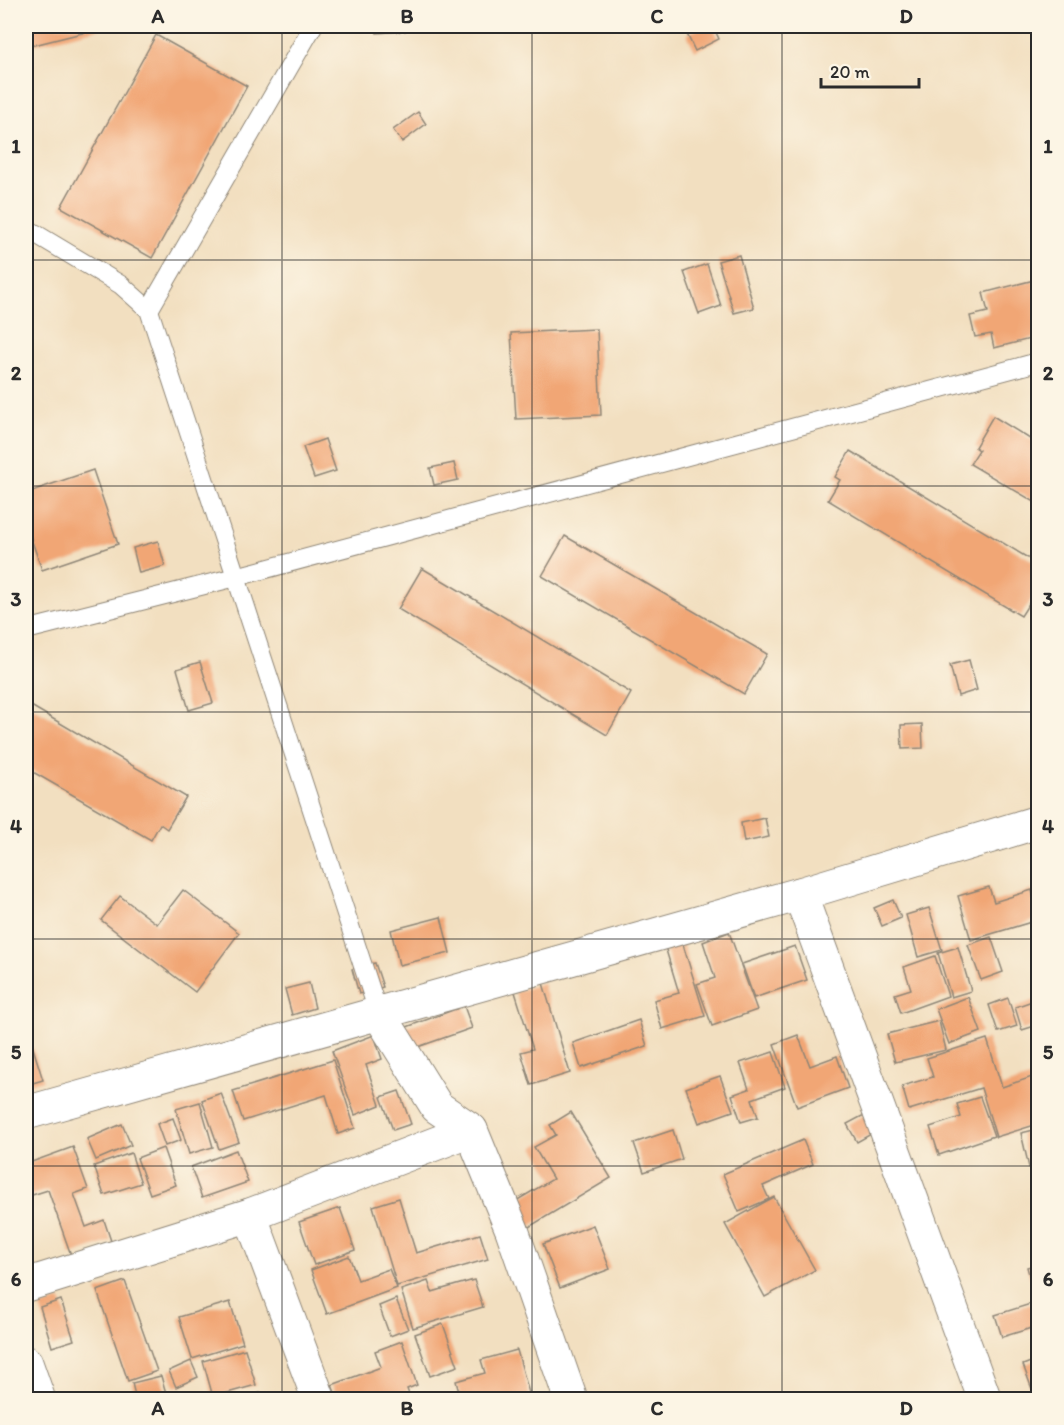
<svg xmlns="http://www.w3.org/2000/svg" width="1064" height="1425" viewBox="0 0 1064 1425" font-family="Itim,sans-serif">
<rect width="100%" height="100%" fill="#fcf5e5"/>
<filter id="ink" filterUnits="userSpaceOnUse"><feTurbulence type="fractalNoise" baseFrequency=".0167" numOctaves="2"/><feDisplacementMap in="SourceGraphic" scale="12" xChannelSelector="R" yChannelSelector="G"/><feConvolveMatrix kernelMatrix="1 2 1 2 8 2 1 2 1" color-interpolation-filters="sRGB"/></filter>
<filter id="wash" filterUnits="userSpaceOnUse"><feTurbulence type="fractalNoise" baseFrequency=".008" numOctaves="4" result="noise"/><feDisplacementMap in="SourceGraphic" scale="24" xChannelSelector="R" yChannelSelector="G"/><feGaussianBlur stdDeviation="1.35" result="paint"/><feColorMatrix in="noise" values="0 0 0 0 0 0 0 0 0 0 0 0 0 0 0 0 0 1.4 0 .05"/><feComposite in="paint" operator="in"/></filter>
<g filter="url(#wash)">
<rect width="100%" height="100%" fill="#f2dfc0"/>
<g id="blocks">
<g fill="#f1a675">
<path d="M26,26H110L26,47Z"/>
<path d="M376,26H404L405,31L377,33Z"/>
<path d="M705,26H713L719,39L695,51L687,34Z"/>
<path d="M156,35L247,86L152,258L61,207Z"/>
<path d="M418,112L426,124L402,142L393,130Z"/>
<path d="M739,255L754,308L734,313L718,261Z"/>
<path d="M707,264L721,306L699,314L684,272Z"/>
<path d="M1038,279V337L994,348L991,334L975,337L970,316L988,312L983,293Z"/>
<path d="M597,329L601,415L516,419L511,333Z"/>
<path d="M993,416L1038,444V504L970,464L979,450L975,447Z"/>
<path d="M325,439L336,471L314,478L303,447Z"/>
<path d="M850,451L1038,564V600L1033,597L1021,616L828,500L840,480L835,477Z"/>
<path d="M454,463L458,480L434,485L430,468Z"/>
<path d="M93,470L118,544L42,570L26,524V493Z"/>
<path d="M565,536L767,654L744,694L542,576Z"/>
<path d="M158,541L165,566L139,573L133,548Z"/>
<path d="M422,568L631,693L607,735L398,609Z"/>
<path d="M969,660L977,690L958,696L950,665Z"/>
<path d="M200,662L213,703L189,710L177,669Z"/>
<path d="M26,703L186,797L167,829L160,824L151,840L26,768Z"/>
<path d="M922,724L923,748L902,749L901,725Z"/>
<path d="M765,818L769,837L744,842L741,823Z"/>
<path d="M989,887L994,902L1032,890L1038,920L971,940L958,896Z"/>
<path d="M183,890L239,933L195,992L101,920L120,896L157,924Z"/>
<path d="M893,900L901,918L882,926L874,908Z"/>
<path d="M929,908L942,950L918,957L906,915Z"/>
<path d="M441,917L450,953L399,965L391,930Z"/>
<path d="M729,932L757,1010L712,1026L697,984L715,978L703,942Z"/>
<path d="M680,935L705,1016L662,1029L654,1000L679,993L663,940Z"/>
<path d="M991,937L1003,972L981,980L968,945Z"/>
<path d="M795,946L807,980L754,998L742,964Z"/>
<path d="M958,947L971,991L951,997L938,953Z"/>
<path d="M935,956L948,996L901,1013L895,994L911,989L904,967Z"/>
<path d="M375,963L383,987L359,994L352,969Z"/>
<path d="M309,983L315,1008L292,1015L285,989Z"/>
<path d="M543,983L570,1073L531,1085L521,1052L533,1049L515,992Z"/>
<path d="M968,997L981,1032L949,1044L936,1009Z"/>
<path d="M1008,998L1017,1026L998,1032L989,1005Z"/>
<path d="M1038,999V1025L1022,1030L1015,1007Z"/>
<path d="M464,1006L472,1028L412,1049L404,1028Z"/>
<path d="M639,1020L647,1046L581,1068L573,1043Z"/>
<path d="M939,1021L946,1050L895,1062L887,1034Z"/>
<path d="M374,1035L382,1059L366,1065L380,1105L355,1115L332,1051Z"/>
<path d="M798,1035L810,1066L837,1056L848,1088L797,1107L774,1044Z"/>
<path d="M987,1039L1002,1087L1038,1075V1124L996,1137L981,1088L909,1110L902,1086L933,1077L927,1058Z"/>
<path d="M33,1048L43,1080L26,1085V1050Z"/>
<path d="M773,1052L785,1087L752,1099L758,1117L741,1122L732,1095L749,1089L740,1063Z"/>
<path d="M333,1060L355,1128L338,1134L326,1095L243,1121L233,1091Z"/>
<path d="M720,1076L733,1111L699,1123L686,1088Z"/>
<path d="M399,1091L411,1124L393,1130L381,1097Z"/>
<path d="M221,1093L239,1142L219,1149L202,1100Z"/>
<path d="M980,1097L994,1136L939,1155L930,1127L961,1117L957,1104Z"/>
<path d="M200,1102L213,1147L189,1154L176,1109Z"/>
<path d="M571,1112L611,1178L529,1227L514,1202L553,1179L534,1147L556,1135L550,1125Z"/>
<path d="M864,1115L873,1133L857,1142L847,1124Z"/>
<path d="M173,1118L181,1140L165,1146L157,1124Z"/>
<path d="M122,1124L131,1145L96,1160L87,1139Z"/>
<path d="M1038,1129V1174L1031,1176L1021,1133Z"/>
<path d="M673,1130L682,1159L644,1172L634,1143Z"/>
<path d="M803,1140L813,1164L763,1186L769,1199L739,1212L723,1174Z"/>
<path d="M73,1147L88,1189L74,1194L86,1227L104,1220L111,1241L71,1255L48,1190L26,1197V1164Z"/>
<path d="M163,1148L176,1185L150,1194L137,1158Z"/>
<path d="M236,1150L248,1182L202,1198L191,1167Z"/>
<path d="M131,1153L141,1183L104,1195L94,1166Z"/>
<path d="M774,1197L815,1270L765,1297L725,1224Z"/>
<path d="M399,1198L416,1253L480,1234L488,1259L397,1286L373,1206Z"/>
<path d="M340,1208L355,1250L314,1265L299,1222Z"/>
<path d="M593,1225L610,1269L560,1288L543,1244Z"/>
<path d="M349,1256L358,1280L389,1269L397,1288L327,1314L311,1270Z"/>
<path d="M1038,1264V1326L1002,1337L995,1315L1037,1302L1027,1267Z"/>
<path d="M474,1280L483,1307L413,1328L401,1290L428,1281L432,1292Z"/>
<path d="M125,1281L157,1371L128,1381L97,1291Z"/>
<path d="M396,1299L408,1329L390,1336L379,1306Z"/>
<path d="M61,1300L74,1340L52,1347L40,1307Z"/>
<path d="M230,1302L243,1343L192,1359L179,1317Z"/>
<path d="M443,1324L458,1366L430,1376L415,1334Z"/>
<path d="M402,1341L417,1385L407,1389L411,1400H338L332,1385L381,1367L375,1351Z"/>
<path d="M245,1349L256,1385L213,1397L203,1361Z"/>
<path d="M517,1350L531,1400H461L456,1381L485,1373L481,1360Z"/>
<path d="M1038,1359V1396L1035,1397L1023,1365Z"/>
<path d="M191,1361L198,1377L176,1387L169,1371Z"/>
<path d="M161,1376L168,1400H136L132,1383Z"/>
<path d="M260,1393L262,1400H242V1399Z"/>
</g>
</g>
</g>
<g filter="url(#ink)">
<use href="#blocks" fill-opacity="0" stroke="#8e8576" stroke-width="1.5"/>
<g fill="none" stroke-linecap="round" stroke-linejoin="round">
<g stroke="#8e8576" stroke-width="20">
<g id="service">
<path d="M26,228L121,285L149,310L378,1012"/>
<path d="M149,310L313,26"/>
<path d="M26,630L236,577L1038,362"/>
</g>
</g>
<g stroke="#8e8576" stroke-width="35">
<g id="minor">
<path d="M800,894L985,1400"/>
<path d="M378,1012L437,1107L471,1130L512,1230L571,1400"/>
<path d="M26,1113L800,894L1038,822"/>
<path d="M250,1215L319,1400"/>
<path d="M26,1285L250,1215L471,1130"/>
<path d="M26,1363L39,1400"/>
</g>
</g>
<use href="#service" stroke="#fff" stroke-width="18"/>
<use href="#minor" stroke="#fff" stroke-width="33"/>
</g>
</g>
<path fill="none" stroke="#2b2b2b" stroke-width="1.5" stroke-opacity="0.55" d="M282,26V1400M532,26V1400M782,26V1400M26,260H1038M26,486H1038M26,712H1038M26,939H1038M26,1166H1038"/>
<rect width="1064" height="1425" fill="none" stroke="#fcf5e5" stroke-width="66"/>
<path d="M821 78v9h98v-9" fill="none" stroke="#2b2b2b" stroke-width="3"/>
<text x="830" y="78" font-size="18" fill="#2b2b2b" stroke="#fcf5e5" stroke-width="4.5" paint-order="stroke">20 m</text>
<rect x="33" y="33" width="998" height="1359" fill="none" stroke="#2b2b2b" stroke-width="2"/>
<g font-size="20" text-anchor="middle" font-weight="bold" fill="#2b2b2b">
<text x="158" y="23">A</text>
<text x="407" y="23">B</text>
<text x="657" y="23">C</text>
<text x="906" y="23">D</text>
<text x="16" y="153">1</text>
<text x="1048" y="153">1</text>
<text x="16" y="380">2</text>
<text x="1048" y="380">2</text>
<text x="16" y="606">3</text>
<text x="1048" y="606">3</text>
<text x="16" y="833">4</text>
<text x="1048" y="833">4</text>
<text x="16" y="1059">5</text>
<text x="1048" y="1059">5</text>
<text x="16" y="1286">6</text>
<text x="1048" y="1286">6</text>
<text x="158" y="1415">A</text>
<text x="407" y="1415">B</text>
<text x="657" y="1415">C</text>
<text x="906" y="1415">D</text>
</g>
</svg>
